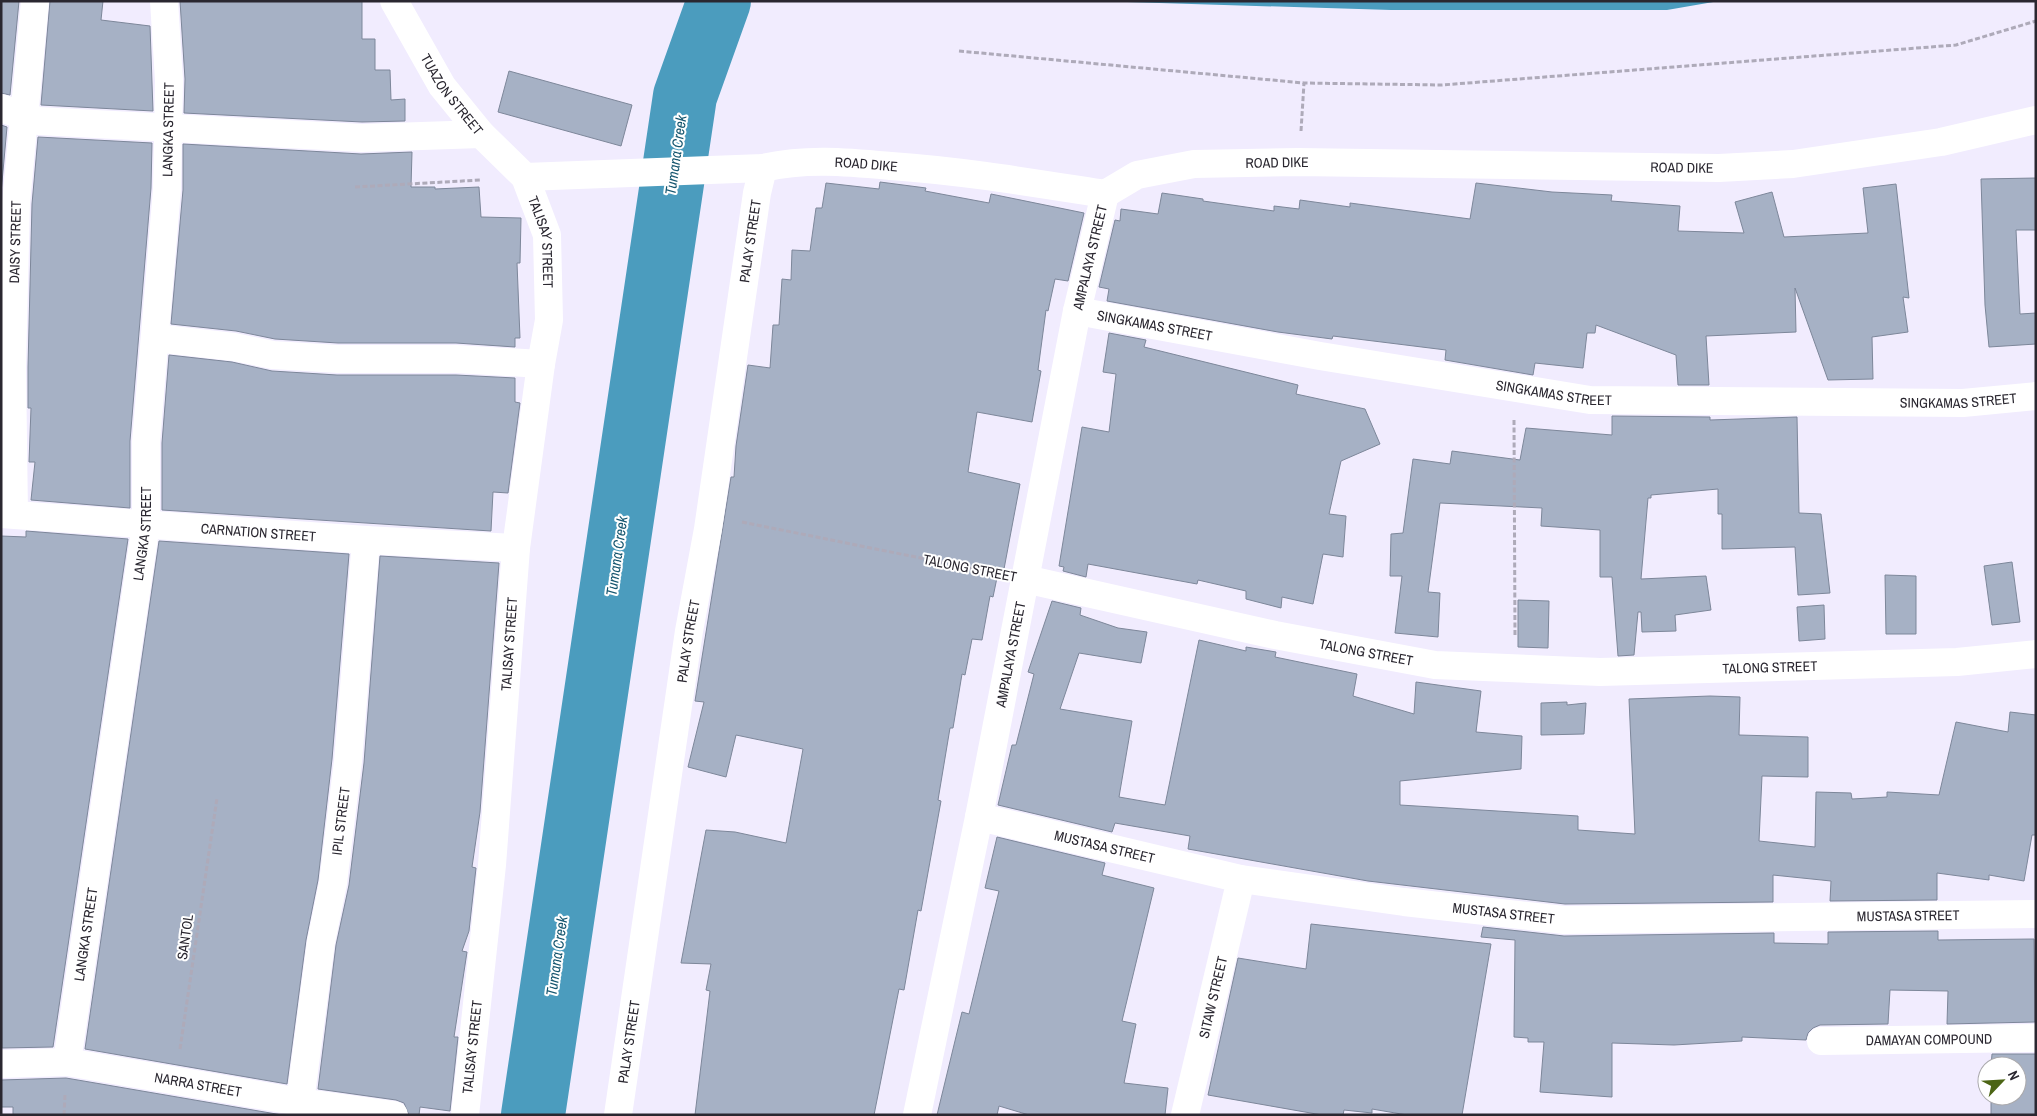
<svg xmlns="http://www.w3.org/2000/svg" width="2037" height="1116" viewBox="0 0 2037 1116" font-family="'Archivo Narrow',sans-serif">
<rect width="100%" height="100%" fill="#f1ecfe"/>
<path fill="#4b9cbe" d="M1095,1H1719L1667,10H1391Z"/>
<g fill="none" stroke-linecap="round" stroke-linejoin="round">
<path stroke="#4b9cbe" stroke-width="64" d="M533,1115L685,96L719,1"/>
</g>
<g fill="#a6b1c5" stroke="#7d879a">
<path d="M1,1H19L10,95L1,93Z"/>
<path d="M50,1H103L101,20L150,26L153,111L41,105Z"/>
<path d="M180,1H362V39H375V70H390L391,100L405,99V121L362,122L184,113L185,79Z"/>
<path d="M509,71L632,105L621,146L498,112Z"/>
<path d="M1,125L7,127L1,193Z"/>
<path d="M38,137L152,143L151,188L130,441V508L31,500L35,462H29L31,408H28V367L32,204Z"/>
<path d="M183,144L361,154L412,152L411,187H435V189L479,187L481,217L521,218L520,263H517L520,338H515V347L456,343H338L275,339L236,331L171,324L183,190Z"/>
<path d="M2036,178V230H2016L2020,314L2036,313V344L1989,347L1985,305L1981,179Z"/>
<path d="M880,182L926,188L925,191L989,203L991,194L1084,213L1068,281L1055,279L1048,311L1046,310L1038,370L1041,371L1032,422L977,412L968,472L1020,484L1004,569L999,568L993,597L990,596L982,640L972,639L965,675L962,674L953,728H950L938,800L941,801L921,911L918,910L904,990L899,989L874,1115H695L710,991L706,990L711,964L681,963L706,830L735,832L786,843L803,749L736,735L726,777L688,767L704,702L695,701L731,477H734L736,446L748,365L770,368L773,325H779L782,279L791,280L792,250L810,251L816,208H822L826,183L879,189Z"/>
<path d="M1476,183L1552,192L1612,195L1611,201L1680,206L1678,231L1744,233L1735,202L1772,192L1784,237L1868,233L1863,188L1896,184L1909,298L1903,297L1908,332L1872,337L1873,379L1828,380L1795,288L1796,332L1706,336L1709,385H1678L1676,355L1596,325L1595,333H1587L1583,368L1535,363L1533,375L1445,360L1446,350L1333,336L1332,339L1278,332L1107,301L1109,289L1099,287L1115,220L1120,221L1121,209L1158,214L1162,193L1203,199V201L1274,211V206L1299,209L1300,200L1350,207V203L1470,219Z"/>
<path d="M1109,333L1146,340L1144,347L1298,385L1296,394L1365,409L1380,444L1341,461L1329,514L1346,516L1343,557L1323,554L1313,604L1282,597L1281,608L1246,599V591L1198,580L1197,584L1088,564L1086,577L1063,571L1064,567L1059,566L1082,427L1109,432L1116,374L1103,372Z"/>
<path d="M169,355L232,362L272,371L337,375H456L515,378V402L520,403L508,493L493,492L491,531L162,510V443Z"/>
<path d="M1612,416L1710,417V420L1797,417L1799,513L1821,514L1830,593L1798,595L1795,547L1722,549V514H1718V489L1651,495V498H1648L1641,579L1706,576L1711,610L1675,615L1676,631L1642,632L1641,612H1638L1634,655L1618,656L1612,577H1600V530L1541,526L1542,508L1440,503L1428,592L1440,593L1438,637L1395,633L1402,576H1390L1391,534L1403,533L1413,459L1450,464L1452,451L1520,460L1526,428L1612,435Z"/>
<path d="M26,531L128,539L53,1047L2,1048L1,536L26,537Z"/>
<path d="M159,541L349,554L332,759L318,880L306,940L287,1084L85,1049Z"/>
<path d="M380,556L499,563L480,812L472,867L476,868L469,931L462,951L467,952L454,1037H458L450,1111L420,1107L419,1115H409L404,1103L396,1100L318,1089L336,945L349,885L364,763Z"/>
<path d="M2012,562L2020,622L1992,625L1984,566Z"/>
<path d="M1885,575L1916,576V634H1886Z"/>
<path d="M1518,600L1549,601L1548,648L1518,647Z"/>
<path d="M1052,601L1081,608L1080,615L1118,628L1147,632L1141,663L1079,653L1060,709L1132,721L1119,797L1165,805L1199,640L1246,651V647L1276,652L1275,657L1357,674L1353,696L1414,714L1416,682L1481,691L1476,732L1522,736L1521,769L1400,781V805L1578,816V830L1635,834L1629,699L1710,696L1740,697L1739,735L1808,737V777L1762,776L1759,841L1815,847L1816,792L1851,793L1852,799L1887,797V792L1939,795L1956,722L2008,732L2010,712L2036,715V835H2032L2024,881L1989,875V880L1937,873V900L1830,901L1831,881L1773,875V902L1565,904L1368,881L1188,849L1190,836L1115,823L1112,832L998,805L1012,745H1016L1034,674L1028,672Z"/>
<path d="M1824,605L1825,639L1799,641L1797,607Z"/>
<path d="M1567,702V705L1586,703L1584,734L1541,735V703Z"/>
<path d="M997,837L1105,863L1102,875L1154,888L1122,1021L1136,1024L1124,1083L1168,1088L1165,1115H1029L999,1106L997,1115H937L962,1012L969,1014L999,891L985,888Z"/>
<path d="M1311,924L1491,944L1462,1115H1407L1372,1109V1113L1344,1110L1343,1115H1322L1208,1095L1238,958L1306,969Z"/>
<path d="M1483,927L1564,936L1774,933V943L1828,944V932L1938,931V940L2034,939L2035,1022L1947,1024L1948,991L1890,990L1888,1024L1820,1025L1813,1028L1808,1033L1806,1040L1742,1037V1041L1674,1045L1612,1043V1097L1540,1092L1544,1042H1528V1038L1514,1037L1515,940L1481,937Z"/>
<path d="M1992,1054H2036V1115H1991V1096H2017V1066H1991Z"/>
<path d="M66,1078L282,1115H13V1107H1V1080Z"/>
</g>
<g fill="none" stroke-linecap="round" stroke-linejoin="round">
<g stroke="#aeaab9" stroke-width="3" stroke-dasharray="5 2.5" stroke-linecap="butt">
<path d="M959,51L1304,83L1442,85L1956,45L2036,21"/>
<path d="M1301,131L1304,83"/>
<path d="M355,187L480,180"/>
<path d="M1514,420L1515,637"/>
<path d="M742,522L995,573"/>
<path d="M180,1049L217,798"/>
<path d="M64,1115L65,1095"/>
</g>
<g stroke="#fff" stroke-width="28">
<path id="s1" d="M394,1L442,86L481,134L525,177L547,235L549,320L541,364L516,548L492,865L465,1115"/>
<path d="M1,108L39,121L362,138L481,134"/>
<path id="s2" d="M525,177L763,168C806,158 847,162 891,166C963,171 1034,183 1105,194L1137,175L1194,164L1298,162L1719,168L1793,164L1941,142L2036,120"/>
<path id="s3" d="M1077,311L1320,356L1590,400L1963,403L2036,396"/>
<path d="M155,338L234,347L273,355L338,359H456L541,364"/>
<path id="s4" d="M1,514L366,540L516,548"/>
<path id="s5" d="M14,514L12,367L16,203L35,1"/>
<path id="s6" d="M1025,579L1275,635L1435,665L1600,672L1957,662L2036,654"/>
<path id="s7" d="M979,817L1241,879L1404,902L1564,920L2036,914"/>
<path id="s8" d="M1821,1041L2036,1038"/>
<path id="s9" d="M67,1062L146,524V442L167,189L169,80L164,1"/>
<path id="s10" d="M1,1064L67,1062L300,1102L394,1115"/>
<path id="s11" d="M300,1102L321,942L333,883L348,761L366,540"/>
<path id="s12" d="M618,1115L689,631L708,529L757,193L763,168"/>
<path id="s13" d="M917,1115L979,817L1077,311L1105,194"/>
<path id="s14" d="M1185,1115L1241,879"/>
</g>
</g>
<g text-anchor="middle" stroke-width="4" stroke-linejoin="round" paint-order="stroke">
<g font-size="14" fill="#2a2730" stroke="#fff">
<text dy="5" stroke="none"><textPath href="#s1" startOffset="110">TUAZON STREET</textPath></text>
<text dy="5" stroke="none"><textPath href="#s9" startOffset="939">LANGKA STREET</textPath></text>
<text dy="5" stroke="none"><textPath href="#s2" startOffset="761">ROAD DIKE</textPath></text>
<text dy="5" stroke="none"><textPath href="#s2" startOffset="342">ROAD DIKE</textPath></text>
<text dy="5" stroke="none"><textPath href="#s2" startOffset="1166">ROAD DIKE</textPath></text>
<text dy="5" stroke="none"><textPath href="#s12" startOffset="884">PALAY STREET</textPath></text>
<text dy="5" stroke="none"><textPath href="#s5" startOffset="272">DAISY STREET</textPath></text>
<text dy="5" stroke="none"><textPath href="#s1" startOffset="289">TALISAY STREET</textPath></text>
<text dy="5" stroke="none"><textPath href="#s13" startOffset="875">AMPALAYA STREET</textPath></text>
<text dy="5" stroke="none"><textPath href="#s3" startOffset="79">SINGKAMAS STREET</textPath></text>
<text dy="5" stroke="none"><textPath href="#s3" startOffset="484">SINGKAMAS STREET</textPath></text>
<text dy="5" stroke="none"><textPath href="#s3" startOffset="889">SINGKAMAS STREET</textPath></text>
<text dy="5" stroke="none"><textPath href="#s4" startOffset="258">CARNATION STREET</textPath></text>
<text dy="5" stroke="none"><textPath href="#s9" startOffset="534">LANGKA STREET</textPath></text>
<text transform="translate(970 568) rotate(11)" y="5">TALONG STREET</text>
<text dy="5" stroke="none"><textPath href="#s12" startOffset="479">PALAY STREET</textPath></text>
<text transform="translate(509 644) rotate(-86)" y="5">TALISAY STREET</text>
<text dy="5" stroke="none"><textPath href="#s6" startOffset="349">TALONG STREET</textPath></text>
<text dy="5" stroke="none"><textPath href="#s13" startOffset="470">AMPALAYA STREET</textPath></text>
<text dy="5" stroke="none"><textPath href="#s6" startOffset="754">TALONG STREET</textPath></text>
<text dy="5" stroke="none"><textPath href="#s11" startOffset="284">IPIL STREET</textPath></text>
<text dy="5" stroke="none"><textPath href="#s7" startOffset="129">MUSTASA STREET</textPath></text>
<text dy="5" stroke="none"><textPath href="#s7" startOffset="534">MUSTASA STREET</textPath></text>
<text dy="5" stroke="none"><textPath href="#s7" startOffset="939">MUSTASA STREET</textPath></text>
<text dy="5" stroke="none"><textPath href="#s9" startOffset="129">LANGKA STREET</textPath></text>
<text transform="translate(185 937) rotate(-82)" y="5">SANTOL</text>
<text dy="5" stroke="none"><textPath href="#s14" startOffset="121">SITAW STREET</textPath></text>
<text dy="5" stroke="none"><textPath href="#s8" startOffset="108">DAMAYAN COMPOUND</textPath></text>
<text dy="5" stroke="none"><textPath href="#s12" startOffset="74">PALAY STREET</textPath></text>
<text transform="translate(472 1047) rotate(-84)" y="5">TALISAY STREET</text>
<text dy="5" stroke="none"><textPath href="#s10" startOffset="199">NARRA STREET</textPath></text>
</g>
<g font-size="15" font-style="italic" fill="#15566f" stroke="#fff">
<text transform="translate(676 155) rotate(-82)" y="5">Tumana Creek</text>
<text transform="translate(617 556) rotate(-82)" y="5">Tumana Creek</text>
<text transform="translate(557 956) rotate(-82)" y="5">Tumana Creek</text>
</g>
</g>
<rect width="2037" height="1116" fill="none" stroke="#2a2730" stroke-width="5"/>
<g transform="translate(2002 1081) rotate(65)"><circle r="24" fill="#ffffff" stroke="#aaa9ac"/>
<path d="M0-4L9 19L0 12L-9 19Z" fill="#4c6515"/>
<text y="-8" font-size="14" font-weight="bold" text-anchor="middle" fill="#2a2730">N</text>
</g>
</svg>
